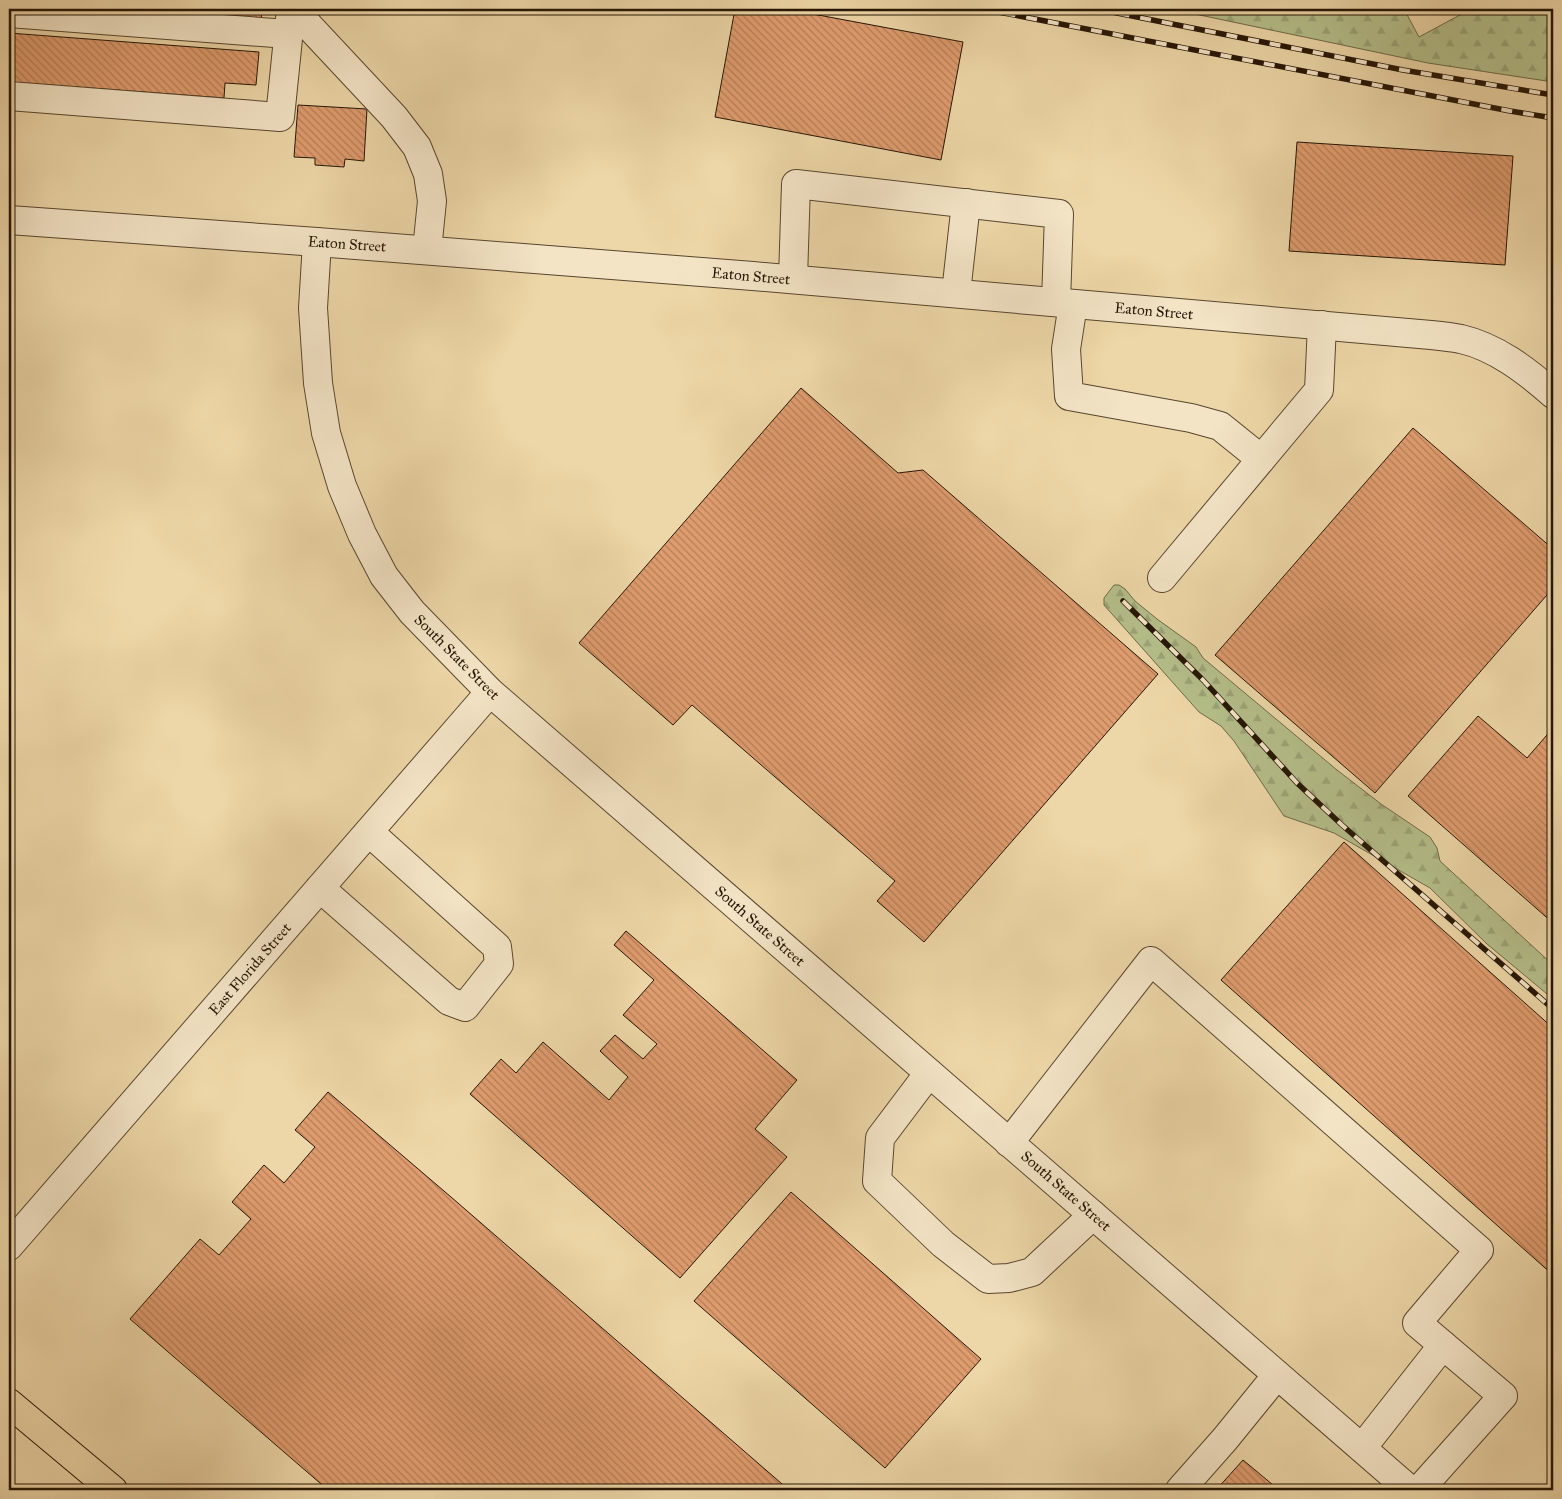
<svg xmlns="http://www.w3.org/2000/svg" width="1562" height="1499" viewBox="0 0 1562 1499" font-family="'IM FELL Great Primer',serif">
<defs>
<pattern id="forest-firs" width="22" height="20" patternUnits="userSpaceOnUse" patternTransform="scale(1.25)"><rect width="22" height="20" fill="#b4be8a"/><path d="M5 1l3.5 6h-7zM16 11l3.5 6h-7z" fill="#9ba376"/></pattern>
<pattern id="building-back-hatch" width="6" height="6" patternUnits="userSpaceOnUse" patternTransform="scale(1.25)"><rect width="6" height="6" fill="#df9c6e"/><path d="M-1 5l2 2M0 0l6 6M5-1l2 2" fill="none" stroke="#b57e58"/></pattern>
</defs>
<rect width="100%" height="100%" fill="#edd6a7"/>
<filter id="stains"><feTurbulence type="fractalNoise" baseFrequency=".004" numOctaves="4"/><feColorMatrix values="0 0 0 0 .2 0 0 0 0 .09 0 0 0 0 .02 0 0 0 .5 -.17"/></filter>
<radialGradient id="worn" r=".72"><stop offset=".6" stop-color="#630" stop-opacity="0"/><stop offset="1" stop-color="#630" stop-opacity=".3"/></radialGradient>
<g fill="url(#forest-firs)" stroke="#6d6a48">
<path d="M1171,9H1404L1419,37L1471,9H1553V82L1428,63Z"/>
<path d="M1114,585H1119L1125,589L1135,601L1157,619L1196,647L1203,658L1337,770L1381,804L1430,837L1437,848L1440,861L1553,965V999L1487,944L1430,888L1334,833L1284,816L1234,741L1221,726L1199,712L1104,605V598Z"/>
</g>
<g fill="url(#building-back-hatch)" stroke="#261605">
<path d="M99,9H262L261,21Z"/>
<path d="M735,9H786L963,42L941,160L715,117Z"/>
<path d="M9,33L259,52L256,85L225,83L224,98L9,82Z"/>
<path d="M298,105L367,109L364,161L345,159L344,167L315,165V158L294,157Z"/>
<path d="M1297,142L1513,156L1505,265L1289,251Z"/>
<path d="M801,388L898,473L923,470L1158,674L924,942L877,901L895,881L692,705L673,725L579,643Z"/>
<path d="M1413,428L1553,549V588L1375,793L1215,655Z"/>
<path d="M1478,716L1527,758L1553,728V923L1408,796Z"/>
<path d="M1344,842L1553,1028V1275L1221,980Z"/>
<path d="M626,931L797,1080L755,1129L787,1157L680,1278L470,1094L501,1059L516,1073L543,1042L609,1100L628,1077L600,1051L615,1035L643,1059L657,1044L623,1015L654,980L614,945Z"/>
<path d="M328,1092L451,1197L789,1490H328L130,1319L200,1239L219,1255L251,1219L232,1202L264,1165L284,1183L315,1147L295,1130Z"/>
<path d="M791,1192L981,1359L885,1468L694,1301Z"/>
<path d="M1243,1460L1279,1490H1216Z"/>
</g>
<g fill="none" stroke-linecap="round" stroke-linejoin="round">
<g stroke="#58462e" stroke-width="30">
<g id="minor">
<path d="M293,9L394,117L417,147L428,174L432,201L427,250"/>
<path d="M9,13L288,34"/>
<path d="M9,96L280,117L291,9"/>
<path d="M9,220L317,242L753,276L1431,335C1441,336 1451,337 1461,339C1496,347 1527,371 1553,394"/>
<path d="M317,242L313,308L318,383L326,433L342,486L362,534L384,576L412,612L490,692L1410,1490"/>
<path d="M793,279L796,184L1059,214L1056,302"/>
<path d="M956,293L966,203"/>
<path d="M1073,304L1066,349L1069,396L1191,418L1220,426L1261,459"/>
<path d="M1162,578L1319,390L1322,325"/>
<path d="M320,888L449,1001L465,1007L499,964L497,947L369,832"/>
<path d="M929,1073L880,1138L877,1181L943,1244L988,1279L1009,1278L1032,1272L1093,1215"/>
<path d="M1009,1143L1151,961L1479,1250L1417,1323L1503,1396L1419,1490"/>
<path d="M9,1246L490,692"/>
<path d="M1362,1448L1443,1345"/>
<path d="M1180,1490L1225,1439L1277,1375"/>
</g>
</g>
<g stroke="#261605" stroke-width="30">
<path id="major" d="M9,1403L113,1490"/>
</g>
<use href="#minor" stroke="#f3e4c6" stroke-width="28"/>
<use href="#major" stroke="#edd6a7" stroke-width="28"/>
<g stroke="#261605" stroke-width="5.5">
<g id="rail">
<path d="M983,9L1510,111L1553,118"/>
<path d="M1097,9L1403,70L1553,95"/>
<path d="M1123,601L1203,680L1297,783L1342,825L1553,1009"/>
</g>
</g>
<use href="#rail" stroke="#f3e4c6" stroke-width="4" stroke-dasharray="11" stroke-linecap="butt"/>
</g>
<g text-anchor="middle" stroke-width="4" stroke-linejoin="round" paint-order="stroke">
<g font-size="15" fill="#261605" stroke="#f3e4c6">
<text transform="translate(347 244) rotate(4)" y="5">Eaton Street</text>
<text transform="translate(751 276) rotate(5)" y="5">Eaton Street</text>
<text transform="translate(1154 311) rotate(5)" y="5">Eaton Street</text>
<text transform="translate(457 657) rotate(45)" y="5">South State Street</text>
<text transform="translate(760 926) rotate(41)" y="5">South State Street</text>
<text transform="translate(250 969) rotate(-49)" y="5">East Florida Street</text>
<text transform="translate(1066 1191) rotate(41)" y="5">South State Street</text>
</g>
</g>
<rect width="1562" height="1499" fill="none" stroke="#edd6a7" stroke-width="30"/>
<rect x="10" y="10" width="1542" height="1479" fill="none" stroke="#261605" stroke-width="2.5"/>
<rect x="15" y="15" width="1532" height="1469" fill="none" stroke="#261605"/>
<rect width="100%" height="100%" filter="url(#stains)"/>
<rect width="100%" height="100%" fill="url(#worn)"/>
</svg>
